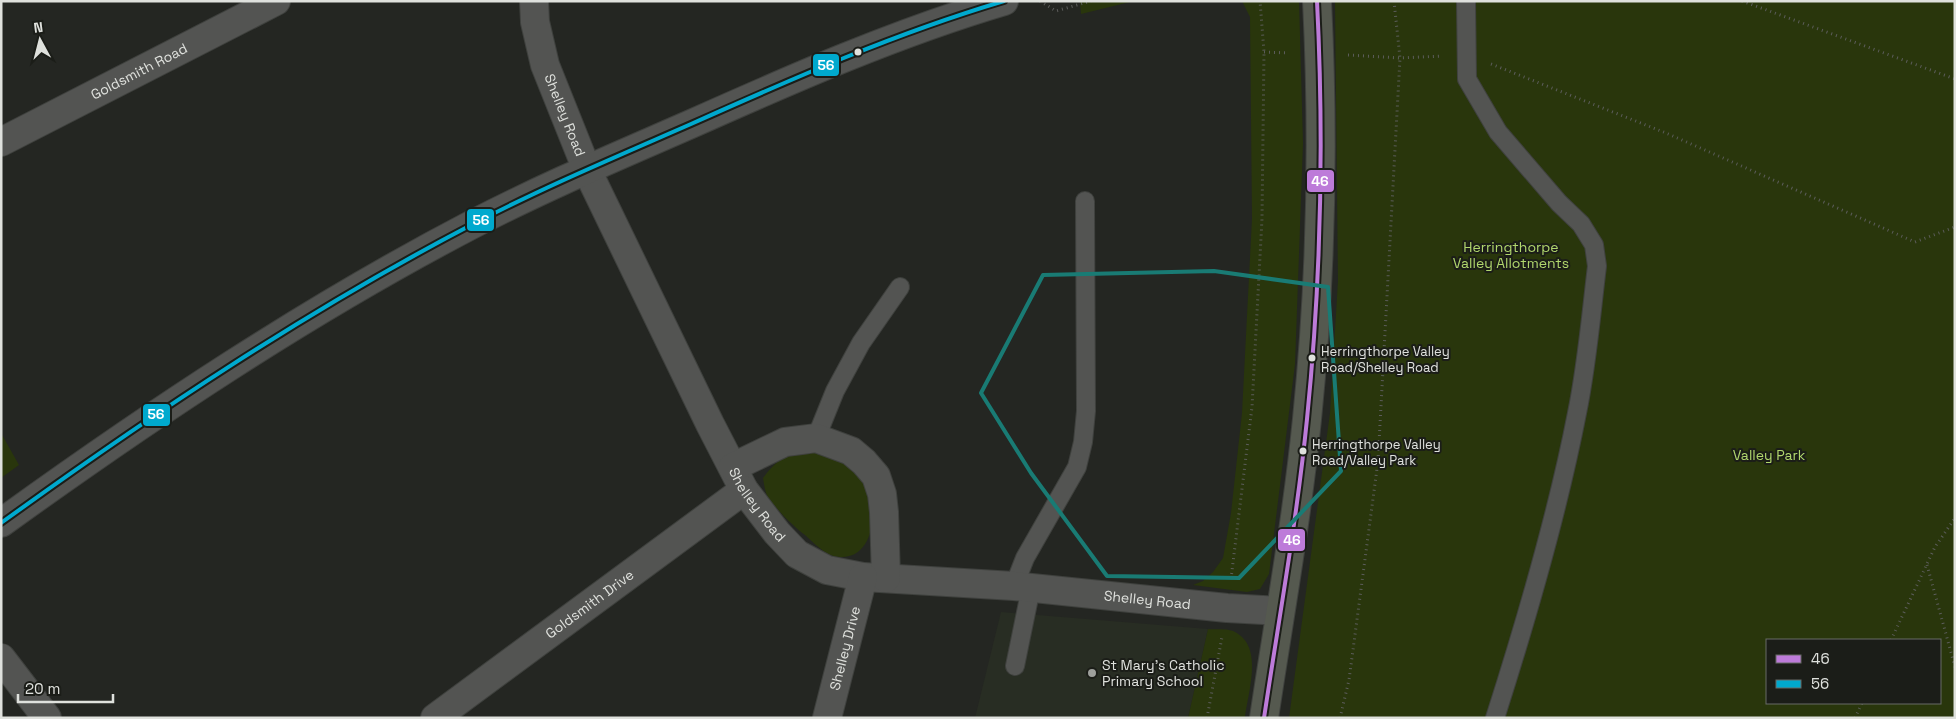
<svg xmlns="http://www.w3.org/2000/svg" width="1956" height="719" viewBox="0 0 1956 719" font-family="'Space Grotesk',sans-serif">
<rect width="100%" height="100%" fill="#242622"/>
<path fill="#282d23" d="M1001,612L1208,629L1188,718H975Z"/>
<g fill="#29360c" fill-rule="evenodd">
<path d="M1080,1H1134L1081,14Z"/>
<path d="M1242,1H1299L1303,143L1295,364L1269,574L1260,589L1247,592L1193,585L1203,581L1213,572L1223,558L1231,513L1242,413L1252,219L1250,17Z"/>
<path d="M1335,1H1955V718H1289L1330,413L1338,281ZM1767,640H1940V703H1767Z"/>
<path d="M1,433L19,465L1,478Z"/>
<path d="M805,451C828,453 846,459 861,478C879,499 878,559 840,557C827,557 814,543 805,535C793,526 776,509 768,497C765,492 764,484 763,478C776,461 784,455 805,451Z"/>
<path d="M1208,629C1215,630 1228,628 1235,632C1264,647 1248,692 1245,718H1188Z"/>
</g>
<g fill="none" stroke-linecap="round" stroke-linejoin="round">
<g stroke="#3f413e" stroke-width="20">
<g id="service">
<path d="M1466,1L1467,79L1498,132L1559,203L1581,224L1594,245L1597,266C1591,315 1587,365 1577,413C1557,516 1527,618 1495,718"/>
<path d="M816,438L835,391L861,343L900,287"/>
<path d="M1014,586L1025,558L1077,467L1083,442L1086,411L1085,201"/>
<path d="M1015,666L1031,588"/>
</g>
</g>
<g stroke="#3f413e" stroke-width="30">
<g id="minor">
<path id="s1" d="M534,1L535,22L545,65L587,170L710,424L744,490L777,533L797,554L827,570L863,577L1014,586L1227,608L1280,611"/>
<path id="s2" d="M1,142L276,1"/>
<path d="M733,467L785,442L801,440L816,438L851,451L864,462L876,476L882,494L884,512L886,578"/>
<path d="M1,523C152,414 308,310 473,224C544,187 618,156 691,124C794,78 896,33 1004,1"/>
<path d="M1,658L47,718"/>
<path id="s3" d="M435,718L744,490"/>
<path id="s4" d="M827,718L863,577"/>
</g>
</g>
<g stroke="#3f413e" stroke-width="30">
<path id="primary" d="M1264,718C1279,618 1297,519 1307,419C1321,281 1324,140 1317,1"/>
</g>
<g stroke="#5c5d5b" stroke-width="3" stroke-dasharray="1 4" stroke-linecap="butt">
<path d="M1040,1L1056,11L1091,1"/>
<path d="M1742,1L1955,79"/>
<path d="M1264,52L1289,53"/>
<path d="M1348,55L1400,58L1442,56"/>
<path d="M1491,64L1666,133L1915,242L1955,227"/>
<path d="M1927,565L1955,667"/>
<path d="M1231,579L1252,407L1262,219L1264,52L1260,1"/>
<path d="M1891,640L1935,547L1955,518"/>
<path d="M1207,718L1222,637"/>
<path d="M1340,718L1349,680L1378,461L1400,58L1394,1"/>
<path d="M1855,718L1862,703"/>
</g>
<use href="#service" stroke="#535452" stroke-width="18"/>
<use href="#minor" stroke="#535452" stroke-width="28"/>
<use href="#primary" stroke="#55594f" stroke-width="28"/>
<g stroke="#1b1d18" stroke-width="8">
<path id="bus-1" d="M1264,718C1279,618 1297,519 1307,419C1321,281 1324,140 1317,1"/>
</g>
<g stroke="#1b1d18" stroke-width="8">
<path id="bus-2" d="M1,523C152,414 308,310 473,224C544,187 618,156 691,124C794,78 896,33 1004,1"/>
</g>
<use href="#bus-1" stroke="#bd7bd9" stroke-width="4"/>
<use href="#bus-2" stroke="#00a9ce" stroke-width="4"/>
</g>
<path fill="none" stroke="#197b74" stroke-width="4" stroke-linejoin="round" d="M1214,271L1328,287L1341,471L1239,578L1107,576L1031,473L981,393L1043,275Z"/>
<g fill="#dfe1dd" stroke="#1b1d18" stroke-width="2">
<circle cx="858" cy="52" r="4.5"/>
<circle cx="1312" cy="358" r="4.5"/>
<circle cx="1303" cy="451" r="4.5"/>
</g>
<circle fill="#9ea09c" stroke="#1b1d18" stroke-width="2" cx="1092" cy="673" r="5"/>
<g text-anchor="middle" stroke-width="4" stroke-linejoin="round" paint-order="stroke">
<g font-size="13" fill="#dfe1dd" stroke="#1b1d18" text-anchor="start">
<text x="1321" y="356">Herringthorpe Valley<tspan x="1321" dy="16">Road/Shelley Road</tspan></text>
<text x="1312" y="449">Herringthorpe Valley<tspan x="1312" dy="16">Road/Valley Park</tspan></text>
</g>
<g font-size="14" fill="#dfe1dd" stroke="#1b1d18">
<text dy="5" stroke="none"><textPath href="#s2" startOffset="155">Goldsmith Road</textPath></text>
<text dy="5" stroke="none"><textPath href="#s1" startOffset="119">Shelley Road</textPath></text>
<text dy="5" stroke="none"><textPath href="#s1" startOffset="554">Shelley Road</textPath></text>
<text dy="5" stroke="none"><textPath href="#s1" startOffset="974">Shelley Road</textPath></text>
<text dy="5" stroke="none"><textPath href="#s3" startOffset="192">Goldsmith Drive</textPath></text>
<text dy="5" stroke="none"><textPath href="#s4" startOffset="72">Shelley Drive</textPath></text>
</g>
<g font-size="14" fill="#b1d76d" stroke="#1b1d18">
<text x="1511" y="252">Herringthorpe<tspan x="1511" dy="16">Valley Allotments</tspan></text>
<text x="1769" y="460">Valley Park</text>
</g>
<g font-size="14" fill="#dfe1dd" stroke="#1b1d18" text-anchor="start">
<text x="1102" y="670">St Mary's Catholic<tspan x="1102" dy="16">Primary School</tspan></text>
</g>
</g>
<g stroke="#1b1d18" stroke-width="2">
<rect x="812" y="53" width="28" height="24" rx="5" fill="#00a9ce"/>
<rect x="1306" y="169" width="29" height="24" rx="5" fill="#bd7bd9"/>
<rect x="466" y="208" width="29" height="24" rx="5" fill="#00a9ce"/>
<rect x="142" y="403" width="29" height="24" rx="5" fill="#00a9ce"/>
<rect x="1277" y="528" width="29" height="24" rx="5" fill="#bd7bd9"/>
</g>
<g font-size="14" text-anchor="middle" font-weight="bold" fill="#fff">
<text x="826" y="70">56</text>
<text x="1320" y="186">46</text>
<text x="481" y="225">56</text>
<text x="156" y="419">56</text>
<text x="1292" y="545">46</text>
</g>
<rect width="1956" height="719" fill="none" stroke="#dfe1dd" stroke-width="5"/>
<rect x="1766" y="639" width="175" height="65" fill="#1b1d18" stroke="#696b67"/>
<rect x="1776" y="655" width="25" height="8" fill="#bd7bd9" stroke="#696b67"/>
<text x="1811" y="664" font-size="15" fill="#dfe1dd">46</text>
<rect x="1776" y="680" width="25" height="8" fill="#00a9ce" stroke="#696b67"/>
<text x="1811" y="689" font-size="15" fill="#dfe1dd">56</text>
<g transform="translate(40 40) rotate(353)" stroke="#1b1d18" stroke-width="4" paint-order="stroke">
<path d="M0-4L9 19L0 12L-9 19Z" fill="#dfe1dd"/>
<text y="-8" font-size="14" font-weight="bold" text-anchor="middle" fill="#dfe1dd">N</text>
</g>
<path d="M18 694v8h95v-8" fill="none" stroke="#dfe1dd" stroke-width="2.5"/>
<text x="25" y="694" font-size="15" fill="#dfe1dd" stroke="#1b1d18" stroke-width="4" paint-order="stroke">20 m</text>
</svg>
